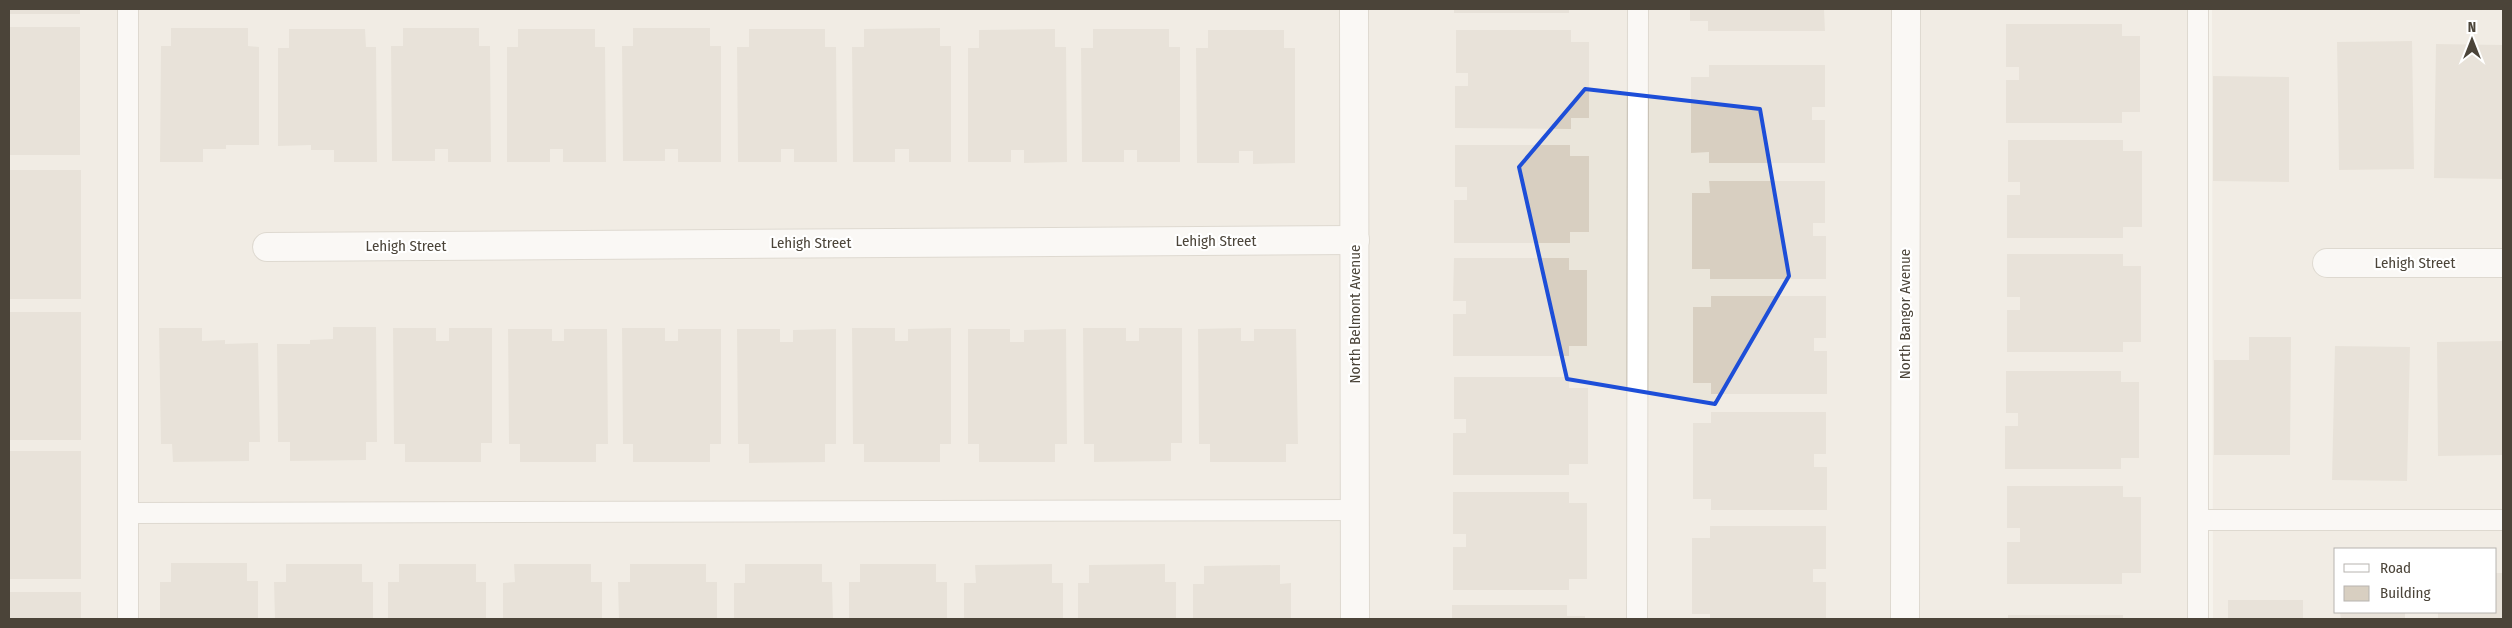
<svg xmlns="http://www.w3.org/2000/svg" width="2512" height="628" viewBox="0 0 2512 628" font-family="'Fira Sans Condensed',sans-serif">
<rect width="100%" height="100%" fill="#f6f3ec"/>
<g fill="#eae5da" fill-rule="evenodd">
<path d="M9,9H2189L2190,619H9Z"/>
<path d="M2212,9H2503V619H2213ZM2336,549H2496V612H2336Z"/>
</g>
<g fill="#d8cfc1">
<rect x="9" y="9" width="71" height="5"/>
<rect x="1454" y="9" width="115" height="4"/>
<path d="M1690,9H1824L1825,31H1708V21H1690Z"/>
<path d="M2006,24H2122V36H2140V112H2122V123H2006V80H2019V67H2006Z"/>
<rect x="9" y="27" width="71" height="128"/>
<path d="M171,28H248V46L259,47V145H226V149H203V162H160L161,46H171Z"/>
<path d="M403,28H479V46H490L491,162H448V149H435V161H392L391,46H403Z"/>
<path d="M633,28H710V46H721V162H678V149H665V161H623L622,46H633Z"/>
<path d="M940,28V46H951V162H909V149H895V162H853L852,47H864V29Z"/>
<path d="M289,29H365L366,47H376L377,162H334V150H311V145L278,146V48H289Z"/>
<path d="M518,29H595V47H605L606,162H563V149H550V162H507V47H518Z"/>
<path d="M749,29H825V47H836L837,162H794V149H781V162H738L737,47H749Z"/>
<path d="M1055,29V47H1066L1067,162L1024,163V150H1011V162H968V48H979V30Z"/>
<path d="M1093,29H1169V47H1180V162H1137V150H1124V162H1082L1081,48H1093Z"/>
<path d="M1208,30H1284V48H1295V163L1253,164V151H1239V163H1197L1196,48H1208Z"/>
<path d="M1456,30H1571V42H1589V118H1571V129L1455,128V86H1468V73H1456Z"/>
<path d="M2412,41L2414,169L2339,170L2337,42Z"/>
<path d="M2436,44L2503,45V179L2434,178Z"/>
<path d="M1709,65H1825V107H1812V120H1825V163H1709V152L1691,153V77H1709Z"/>
<path d="M2213,76L2289,77V182L2213,181Z"/>
<path d="M2008,140H2123V151H2142V227H2123V238H2007V195H2020V182H2008Z"/>
<path d="M1455,145H1570V156H1589V232H1570V243H1454V200H1467V187H1455Z"/>
<rect x="9" y="170" width="72" height="129"/>
<path d="M1709,181H1825V223H1813V236H1826V279H1710V269H1692V193H1710Z"/>
<path d="M2007,254H2123V266H2141V342H2123V352H2007V310H2020V297H2007Z"/>
<path d="M1454,258H1569V270H1587V346H1569V356H1453V314H1466V301H1453Z"/>
<path d="M1711,296H1826V338H1814V351H1827V394H1711V383H1693V307H1711Z"/>
<rect x="9" y="312" width="72" height="128"/>
<path d="M333,327H376L377,442H366V460L290,461V442H278L277,344H310V340L333,339Z"/>
<path d="M159,328H202V341L225,340V344L258,343L260,442H249V461L173,462L172,444H161Z"/>
<path d="M393,328H436V341H449V328H492V443H481V462H405V444H394Z"/>
<path d="M622,328H665V341H678V329H721V444H710V462H633V444H623Z"/>
<path d="M852,328H895V341H908V329L951,328V444H940V462H864V444H853Z"/>
<path d="M1083,328H1126V341H1139V328H1182V443H1171V461L1094,462V444H1084Z"/>
<path d="M1241,328V341H1254V329H1296L1298,444H1286V462H1210V444H1199L1198,329Z"/>
<path d="M508,329H552V341H564V329H607L608,444H596V462H520V444H509Z"/>
<path d="M737,329H780V342H793V330L836,329V444H825V462L749,463V444H738Z"/>
<path d="M968,329H1010V342H1024V330L1066,329L1067,444H1055V462H979V444H968Z"/>
<path d="M2249,337H2291L2290,455H2214V360H2249Z"/>
<path d="M2503,341V455L2438,456L2437,342Z"/>
<path d="M2335,346L2410,347L2407,481L2332,480Z"/>
<path d="M2006,371H2121V382H2139V458H2121V469H2005V426H2018V413H2006Z"/>
<path d="M1454,377H1569V388H1588V464H1569V475H1453V433H1466V419H1454Z"/>
<path d="M1711,412H1826V454H1814V467H1827V510H1711V499H1693V423H1711Z"/>
<rect x="9" y="451" width="72" height="128"/>
<path d="M2007,486H2123V497H2141V573H2122V584H2007V542H2020V528H2007Z"/>
<path d="M1453,492H1569V503H1587V579H1569V590H1453V547H1466V534H1453Z"/>
<path d="M1710,526H1826V569H1813V582H1826V619H1710V614H1692V538H1710Z"/>
<path d="M171,563H247V581H258V619H160V582H171Z"/>
<path d="M286,564H362V582H373V619H275L274,582H286Z"/>
<path d="M399,564H476V582H486V619H388V582H399Z"/>
<path d="M514,564H591V582H602V619H503V583L515,582Z"/>
<path d="M630,564H706V582H717V619H619L618,582H630Z"/>
<path d="M745,564H822V582H832L833,619H734V583H745Z"/>
<path d="M860,564H936V582H947V619H849V582H860Z"/>
<path d="M1052,564V583H1063V619H964V583H976L975,565Z"/>
<path d="M1165,564V582H1176V619H1078V583H1089V565Z"/>
<path d="M1280,565V584L1291,583V619H1193V584H1204V566Z"/>
<path d="M2496,573H2503V619H2438V612H2496Z"/>
<rect x="9" y="592" width="72" height="27"/>
<rect x="2228" y="600" width="75" height="19"/>
<path d="M1452,605H1567V616H1585V619H1452Z"/>
<path d="M2340,612H2405V619H2341Z"/>
<rect x="2008" y="615" width="115" height="4"/>
</g>
<g fill="none" stroke-linecap="round" stroke-linejoin="round">
<g stroke="#c2bbae" stroke-width="22">
<g id="service">
<path d="M2198,9V619"/>
<path d="M128,513L1355,510"/>
<path d="M2198,520H2503"/>
<path d="M128,619V9"/>
<path d="M1637,619L1638,9"/>
</g>
</g>
<g stroke="#c2bbae" stroke-width="30">
<g id="minor">
<path d="M1354,9L1355,619"/>
<path d="M267,247L1355,240"/>
<path d="M2327,263H2503"/>
<path d="M1905,619L1906,9"/>
</g>
</g>
<use href="#service" stroke="#fff" stroke-width="20"/>
<use href="#minor" stroke="#fff" stroke-width="28"/>
</g>
<path d="M0 0H2512V628H0ZM1585,89L1760,109L1789,276L1715,404L1567,379L1519,167Z" fill="#f6f3ec" fill-opacity=".55" fill-rule="evenodd"/>
<path fill="none" stroke="#1d4ed8" stroke-width="4" stroke-linejoin="round" d="M1585,89L1760,109L1789,276L1715,404L1567,379L1519,167Z"/>
<g text-anchor="middle" stroke-width="4.5" stroke-linejoin="round" paint-order="stroke">
<g font-size="15" fill="#4b4439" stroke="#fff">
<text x="1216" y="246">Lehigh Street</text>
<text x="811" y="248">Lehigh Street</text>
<text x="406" y="251">Lehigh Street</text>
<text x="2415" y="268">Lehigh Street</text>
<text transform="translate(1355 314) rotate(-90)" y="5">North Belmont Avenue</text>
<text transform="translate(1905 314) rotate(-90)" y="5">North Bangor Avenue</text>
</g>
</g>
<rect width="2512" height="628" fill="none" stroke="#4b4439" stroke-width="20"/>
<rect x="2334" y="548" width="162" height="65" fill="#ffffff" stroke="#b7b4b0"/>
<rect x="2344" y="564" width="25" height="8" fill="#ffffff" stroke="#b7b4b0"/>
<text x="2380" y="573" font-size="15" fill="#4b4439">Road</text>
<rect x="2344" y="586" width="25" height="15" fill="#d8cfc1" stroke="#b7b4b0"/>
<text x="2380" y="598" font-size="15" fill="#4b4439">Building</text>
<g transform="translate(2472 40)" stroke="#ffffff" stroke-width="4" paint-order="stroke">
<path d="M0-4L9 19L0 12L-9 19Z" fill="#4b4439"/>
<text y="-8" font-size="14" font-weight="bold" text-anchor="middle" fill="#4b4439">N</text>
</g>
</svg>
